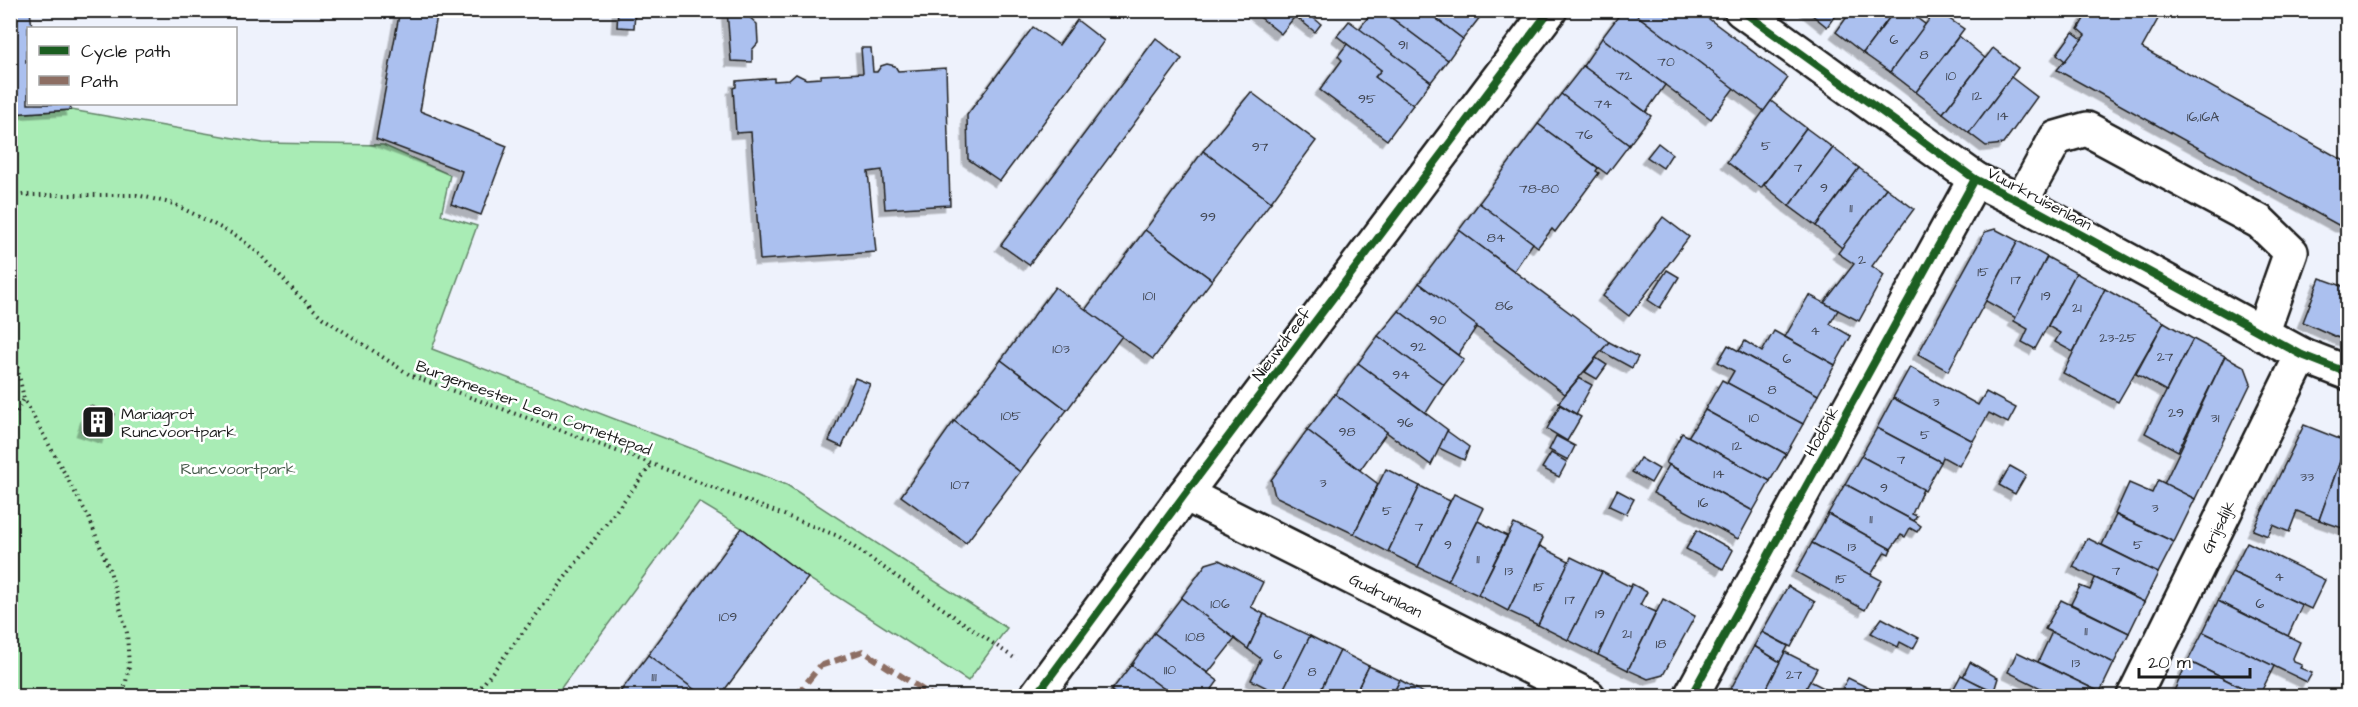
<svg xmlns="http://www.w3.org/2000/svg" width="2358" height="707" viewBox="0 0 2358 707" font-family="'Architects Daughter',sans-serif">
<defs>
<filter id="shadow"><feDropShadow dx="-5.5" dy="5.5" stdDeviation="0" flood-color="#0004"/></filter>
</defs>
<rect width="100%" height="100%" fill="#eef2fc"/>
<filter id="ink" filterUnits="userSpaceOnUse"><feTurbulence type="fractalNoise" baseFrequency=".0167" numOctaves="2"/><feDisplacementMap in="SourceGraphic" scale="12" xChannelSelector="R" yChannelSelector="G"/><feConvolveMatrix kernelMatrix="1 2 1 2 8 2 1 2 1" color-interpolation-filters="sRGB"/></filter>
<g filter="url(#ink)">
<path fill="#a9ecb5" stroke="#628468" stroke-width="1.5" d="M71,110L263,143L383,145L450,175L441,215L477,226L432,349L787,485L1007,628L968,681L808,578L742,528L699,502L555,696H11V114Z"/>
<g fill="#abc0ef" stroke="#1c1c1c" stroke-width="1.5" filter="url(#shadow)">
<path d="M10,10H30L32,28H28V49L26,50V62L28,61V104H70L71,110L10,114Z"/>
<path d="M400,10H438L420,111L507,146L481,215L451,204L462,171L376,139Z"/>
<path d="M618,10H635L634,28L617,27Z"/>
<path d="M727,10H771L745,13L757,24L758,43L752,50V62L731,61Z"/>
<path d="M1251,10H1300L1281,34Z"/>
<path d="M1300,10H1304L1321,24L1315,32L1295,16Z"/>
<path d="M1376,10H1381L1448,60L1431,82L1359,29L1372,12Z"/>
<path d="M1381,10H1425L1463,39L1448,60Z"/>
<path d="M1425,10H1472L1480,17L1463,39Z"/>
<path d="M1472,10H1484L1480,17Z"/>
<path d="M1623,10H1630L1734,88L1711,119L1602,38Z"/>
<path d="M1630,10H1697L1788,78L1764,111Z"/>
<path d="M1806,10H1839L1827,27Z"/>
<path d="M1852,10H1895L1863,53L1836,32Z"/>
<path d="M1895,10H1915L1912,14L1926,25L1890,72L1863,53Z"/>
<path d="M1936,10L1964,29L1916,92L1890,72Z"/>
<path d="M2089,10H2163L2142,48L2348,163V227L2340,226L2057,70L2085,35L2078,29Z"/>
<path d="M1077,20L1104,41L1000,181L968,159L967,115L1033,27L1059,45Z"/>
<path d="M1349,21L1431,82L1413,105L1375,77L1381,70L1337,36Z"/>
<path d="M2073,32L2082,39L2065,61L2057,54Z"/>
<path d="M1959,36L1985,58L1943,113L1916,92Z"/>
<path d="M1156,38L1182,59L1029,265L1001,245Z"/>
<path d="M1602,38L1665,85L1646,112L1583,66Z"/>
<path d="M1347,44L1381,70L1375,77L1413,105L1387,140L1320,90L1342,60L1338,56Z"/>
<path d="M861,48H871L873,72H877L881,66L887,64L895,66L898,71L946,68L950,205L885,209L882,170L868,172L876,252L760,260L751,132L736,133L733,88L736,87V81L774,78V81L789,80L796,74L806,79L821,78V75L863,73Z"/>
<path d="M1993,48L2018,68L1969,133L1943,113Z"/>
<path d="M1583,66L1651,116L1629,145L1561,94Z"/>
<path d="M2011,77L2037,97L2003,144L1986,146L1969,133Z"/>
<path d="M1251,92L1316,141L1271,202L1203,151Z"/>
<path d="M1561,94L1629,145L1607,174L1538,124Z"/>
<path d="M1771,101L1806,128L1761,188L1727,162Z"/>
<path d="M1538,124L1598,168L1596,171L1599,173L1555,232L1552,229L1538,247L1479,203Z"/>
<path d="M1806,128L1833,148L1789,206L1764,185Z"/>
<path d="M1658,143L1672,154L1663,168L1647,157Z"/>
<path d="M1833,148L1859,168L1816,226L1789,206Z"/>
<path d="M1203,151L1271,202L1212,280L1145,230Z"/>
<path d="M1859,168L1886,188L1842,248L1816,226Z"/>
<path d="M1886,188L1914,209L1872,266L1884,275L1859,321L1824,303L1854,264L1838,253Z"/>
<path d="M1479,203L1533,243L1514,271L1459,230Z"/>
<path d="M1663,217L1689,237L1629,316L1603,296Z"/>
<path d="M1995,229L2018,241L1948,371L1918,354L1985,232Z"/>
<path d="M1145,230L1212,280L1153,359L1085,310Z"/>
<path d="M1459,230L1609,342L1565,394L1419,283Z"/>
<path d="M2018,241L2047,257L2016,318L1986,301Z"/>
<path d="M2047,257L2076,273L2035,349L2022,342L2028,329L2014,321Z"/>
<path d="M1667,270L1679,277L1660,308L1648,300Z"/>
<path d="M2076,273L2105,289L2073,352L2055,342L2060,333L2048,326Z"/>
<path d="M2320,278L2348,288V324L2341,339L2303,322Z"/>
<path d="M1419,283L1477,326L1458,355L1399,311Z"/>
<path d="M1055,287L1122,336L1067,410L1001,360Z"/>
<path d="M2105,289L2164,322L2118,402L2063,373Z"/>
<path d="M1809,295L1838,310L1830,324L1851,336L1835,365L1785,337Z"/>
<path d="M1399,311L1464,360L1444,385L1378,336Z"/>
<path d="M2164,322L2193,339L2166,391L2136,374Z"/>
<path d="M2348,324V341L2341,339Z"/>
<path d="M1774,331L1835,365L1818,395L1739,351L1745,341L1762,352Z"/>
<path d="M1378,336L1444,385L1426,413L1358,363Z"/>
<path d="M2193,339L2225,356L2178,451L2145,433Z"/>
<path d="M1609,342L1638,357L1632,368L1601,351Z"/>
<path d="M1728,345L1818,395L1803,424L1727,383L1734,371L1718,362Z"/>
<path d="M2225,356L2245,367L2251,383L2195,499L2164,484Z"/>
<path d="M1596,358L1607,365L1597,379L1585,372Z"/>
<path d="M1001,360L1067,410L1020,472L954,421Z"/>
<path d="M1358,363L1448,430L1431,465L1335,394Z"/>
<path d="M1910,367L1978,405L1986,392L2016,408L2008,423L1989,413L1973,441L1893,398Z"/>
<path d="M855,378L870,384L842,447L829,441Z"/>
<path d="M1579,378L1592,385L1576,414L1558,403Z"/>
<path d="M1722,380L1803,424L1786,454L1705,410Z"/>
<path d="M1335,394L1387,432L1360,470L1307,430Z"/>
<path d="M1893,398L1973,441L1959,466L1943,457L1941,462L1877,428Z"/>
<path d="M1560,405L1581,417L1567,441L1547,429Z"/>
<path d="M90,406L115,414L107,438L82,430Z"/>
<path d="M1705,410L1786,454L1770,481L1688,437Z"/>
<path d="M954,421L1020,472L966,543L901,496Z"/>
<path d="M2304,425L2347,442L2319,520L2297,511L2289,532L2273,525L2268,536L2253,530Z"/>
<path d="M1877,428L1941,462L1925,491L1861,456Z"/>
<path d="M1307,430L1378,484L1354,534L1275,496L1271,480Z"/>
<path d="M1447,431L1469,447L1464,460L1439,448Z"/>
<path d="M1682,433L1770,481L1753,511L1666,463Z"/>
<path d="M1556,436L1575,446L1568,460L1549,450Z"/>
<path d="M2347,442H2348V530L2319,520Z"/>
<path d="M1551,453L1567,462L1559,477L1542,468Z"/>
<path d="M1861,456L1923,489L1912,514L1917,516L1914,521L1845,484Z"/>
<path d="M1640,458L1659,469L1651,483L1632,472Z"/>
<path d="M1669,465L1753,511L1738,539L1653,493Z"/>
<path d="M2010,466L2026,475L2015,494L1999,485Z"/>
<path d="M1386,469L1420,486L1388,552L1354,534Z"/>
<path d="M2158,480L2195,499L2174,542L2115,514L2129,483L2152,493Z"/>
<path d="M1845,484L1914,521L1921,526L1917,532L1910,528L1905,537L1901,535L1891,549L1828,514Z"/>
<path d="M1420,486L1450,501L1418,567L1388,552Z"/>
<path d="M1617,490L1634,499L1626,514L1609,506Z"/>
<path d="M1454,494L1484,508L1448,581L1418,567Z"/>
<path d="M1828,514L1891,549L1889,554L1885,552L1871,575L1812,543Z"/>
<path d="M2116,515L2174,542L2158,573L2102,545Z"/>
<path d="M1478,521L1507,536L1478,595L1448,581Z"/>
<path d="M1514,524L1543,538L1508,611L1478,595Z"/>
<path d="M742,528L808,578L720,696H703L648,655Z"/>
<path d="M1697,530L1733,550L1723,569L1686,549Z"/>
<path d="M2087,538L2158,573L2144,602L2073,567Z"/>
<path d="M2247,542L2325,580L2311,609L2232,572Z"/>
<path d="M1812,543L1881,580L1865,610L1796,572Z"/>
<path d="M1540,546L1569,561L1538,625L1508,611Z"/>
<path d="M1571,557L1602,572L1568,640L1538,625Z"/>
<path d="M1219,560L1263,582L1251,607L1264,614L1248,649L1181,598L1206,564Z"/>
<path d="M1602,572L1631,587L1598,655L1568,640Z"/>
<path d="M2232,572L2302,605L2288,636L2218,601Z"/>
<path d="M2095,578L2144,602L2129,633L2071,604L2080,586L2090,590Z"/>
<path d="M1632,584L1647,592L1640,605L1656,612L1628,670L1598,655Z"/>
<path d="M1788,586L1815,602L1791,647L1762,632Z"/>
<path d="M1181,598L1235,639L1208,673L1154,633Z"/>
<path d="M1663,599L1695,616L1663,675L1648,679L1628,670Z"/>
<path d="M2061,600L2129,633L2114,663L2045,629Z"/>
<path d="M2218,601L2300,642L2293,658L2294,662L2302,665L2300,668L2312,673L2307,682L2203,632Z"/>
<path d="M1264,614L1310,636L1281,695L1251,680L1261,659L1248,649Z"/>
<path d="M1882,618L1919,638L1913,649L1900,642L1898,647L1871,633Z"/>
<path d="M1762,632L1788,646L1780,662L1754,646Z"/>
<path d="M2052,632L2114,663L2100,692L2038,662Z"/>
<path d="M2203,632L2274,666L2259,696L2188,661Z"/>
<path d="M1154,633L1218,681L1207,696H1174L1131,665Z"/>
<path d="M1310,636L1340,651L1318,696H1296L1283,690Z"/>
<path d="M1754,646L1780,662L1763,696H1727Z"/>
<path d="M1340,651L1369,666L1354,696H1318Z"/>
<path d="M1785,652L1817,668L1810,681L1802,696H1763Z"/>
<path d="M2017,652L2100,692L2098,696H2041L2045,690L2008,672Z"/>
<path d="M648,655L703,696H617Z"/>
<path d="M2188,661L2259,696H2185L2174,691Z"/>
<path d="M1970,662L1998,678L1994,691L1963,677Z"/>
<path d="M1131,665L1174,696H1119L1111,691Z"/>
<path d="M1369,666L1400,680L1392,696H1354Z"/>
<path d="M1961,675L1990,690L1987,696H1966L1953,690Z"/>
<path d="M1848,678L1877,692L1875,696H1838Z"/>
<path d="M1400,680L1429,696H1392Z"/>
<path d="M1810,681L1824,688L1819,696H1802Z"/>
<path d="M2174,691L2185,696H2172Z"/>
</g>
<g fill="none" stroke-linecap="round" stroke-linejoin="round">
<g stroke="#1c1c1c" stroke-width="38">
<g id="minor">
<path d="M1741,10L1975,179L2021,202L2302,355L2348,373"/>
<path d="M2021,202L2056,138L2087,129L2260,222L2291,252L2262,334"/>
<path id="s1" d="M1185,494L1588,696"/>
<path d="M1036,696L1185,494L1550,10"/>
<path d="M1691,696L1975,179"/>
<path id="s2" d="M2134,696L2302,355"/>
</g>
</g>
<g stroke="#1c1c1c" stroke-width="4" stroke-dasharray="1.5 4.5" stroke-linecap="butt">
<path d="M10,197L22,195H137L174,204L237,236L262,256L297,294L323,318L410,375L652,464L838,536L1017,660"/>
<path d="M10,332L24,399L89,518L110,571L127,633L129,667L123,696"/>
<path d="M10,422L24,399"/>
<path d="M474,696L652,464"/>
</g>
<use href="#minor" stroke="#fff" stroke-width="33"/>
<path stroke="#8d6e63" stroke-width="6" stroke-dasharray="12 6" stroke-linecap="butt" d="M796,696L820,666L863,651L932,696"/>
<g stroke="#fff" stroke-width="11">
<g id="cycleway">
<path d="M1741,10L1975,179L2021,202L2302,355L2348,373"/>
<path d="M1036,696L1185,494L1550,10"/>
<path d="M1691,696L1975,179"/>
</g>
</g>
<use href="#cycleway" stroke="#1b5e20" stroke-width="8"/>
</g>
</g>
<defs>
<g id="building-square" transform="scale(1.725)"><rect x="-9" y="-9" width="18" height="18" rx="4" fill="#1c1c1c" stroke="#fff"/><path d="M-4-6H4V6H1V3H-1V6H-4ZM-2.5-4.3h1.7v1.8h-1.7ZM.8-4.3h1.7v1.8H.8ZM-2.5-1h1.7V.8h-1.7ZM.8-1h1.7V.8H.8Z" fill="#fff"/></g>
</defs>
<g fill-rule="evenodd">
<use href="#building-square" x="98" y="422"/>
</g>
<g text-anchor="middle" stroke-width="5" stroke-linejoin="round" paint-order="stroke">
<g font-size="14" fill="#404551">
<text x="1894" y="44">6</text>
<text x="1403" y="49">91</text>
<text x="1709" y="49">3</text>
<text x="1924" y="59">8</text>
<text x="1666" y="66">70</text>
<text x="1624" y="80">72</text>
<text x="1951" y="80">10</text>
<text x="1977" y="100">12</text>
<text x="1367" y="103">95</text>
<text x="1603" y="108">74</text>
<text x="2003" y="120">14</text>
<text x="2203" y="121">16,16A</text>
<text x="1584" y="139">76</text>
<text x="1766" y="150">5</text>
<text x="1260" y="151">97</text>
<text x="1798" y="172">7</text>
<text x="1824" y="192">9</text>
<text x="1539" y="193">78-80</text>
<text x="1851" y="212">11</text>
<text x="1208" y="221">99</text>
<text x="1496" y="242">84</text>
<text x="1862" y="264">2</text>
<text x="1983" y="276">15</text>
<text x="2016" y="284">17</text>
<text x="1149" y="300">101</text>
<text x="2046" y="300">19</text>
<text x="1504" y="310">86</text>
<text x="2077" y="312">21</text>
<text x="1438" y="324">90</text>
<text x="1815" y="335">4</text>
<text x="2118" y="342">23-25</text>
<text x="1418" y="351">92</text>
<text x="1061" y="353">103</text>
<text x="2165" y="361">27</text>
<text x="1787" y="363">6</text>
<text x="1401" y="379">94</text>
<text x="1772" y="394">8</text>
<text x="1936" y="406">3</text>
<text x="2176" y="417">29</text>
<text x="1011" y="420">105</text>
<text x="1754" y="422">10</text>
<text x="2215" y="422">31</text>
<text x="1405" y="427">96</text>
<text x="1347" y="436">98</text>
<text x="1925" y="439">5</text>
<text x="1737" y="450">12</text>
<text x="1901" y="464">7</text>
<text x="1719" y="478">14</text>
<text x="2307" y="481">33</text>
<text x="1323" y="487">3</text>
<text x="960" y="489">107</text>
<text x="1884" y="492">9</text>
<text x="1703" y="507">16</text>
<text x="2155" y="512">3</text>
<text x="1387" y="515">5</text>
<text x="1871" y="523">11</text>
<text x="1419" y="531">7</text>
<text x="1448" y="549">9</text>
<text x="2138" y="549">5</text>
<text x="1852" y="551">13</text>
<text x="1478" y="563">11</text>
<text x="1509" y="575">13</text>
<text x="2116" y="575">7</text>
<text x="2279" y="581">4</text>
<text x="1841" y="583">15</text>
<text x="1539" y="591">15</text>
<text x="1570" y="604">17</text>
<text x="1220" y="608">106</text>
<text x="2260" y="608">6</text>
<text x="1600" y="618">19</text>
<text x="728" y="621">109</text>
<text x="2086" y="635">11</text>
<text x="1627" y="638">21</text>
<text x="1195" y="641">108</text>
<text x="1661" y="648">18</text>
<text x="1278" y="659">6</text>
<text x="2076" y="667">13</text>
<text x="1170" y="674">110</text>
<text x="1312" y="676">8</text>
<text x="1794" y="679">27</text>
<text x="654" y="681">111</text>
</g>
<g font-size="16" fill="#1c1c1c" stroke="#fff">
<text transform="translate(2040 198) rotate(28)" y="6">Vuurkruisenlaan</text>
<text transform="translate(1281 344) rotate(-53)" y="6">Nieuwdreef</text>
<text transform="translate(534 407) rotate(20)" y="6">Burgemeester Leon Cornettepad</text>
<text transform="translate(1821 431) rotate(-61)" y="6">Hodonk</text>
<text dy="6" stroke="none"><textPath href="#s2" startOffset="189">Grijsdijk</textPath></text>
<text dy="6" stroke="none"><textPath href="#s1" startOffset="225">Gudrunlaan</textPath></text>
</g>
<g font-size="16" fill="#1c1c1c" stroke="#fff" text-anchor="start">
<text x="121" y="419">Mariagrot<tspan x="121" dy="18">Runcvoortpark</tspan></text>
</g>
<g font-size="16" fill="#465a4a" stroke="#fff">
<text x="238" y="474">Runcvoortpark</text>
</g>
</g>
<rect width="2358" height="707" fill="none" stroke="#fff" stroke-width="36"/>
<rect x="18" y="18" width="2322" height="671" fill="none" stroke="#1c1c1c" stroke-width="2" filter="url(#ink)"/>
<rect x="27" y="27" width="210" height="78" fill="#ffffff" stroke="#a4a4a4" stroke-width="1.5"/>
<rect x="39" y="46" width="30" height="9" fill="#1b5e20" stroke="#a4a4a4" stroke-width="1.5"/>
<text x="81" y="57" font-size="18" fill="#1c1c1c">Cycle path</text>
<rect x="39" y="76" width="30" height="9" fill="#8d6e63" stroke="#a4a4a4" stroke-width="1.5"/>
<text x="81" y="87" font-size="18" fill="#1c1c1c">Path</text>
<path d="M2139 668v9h111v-9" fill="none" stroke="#1c1c1c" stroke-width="3"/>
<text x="2148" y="668" font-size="18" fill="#1c1c1c" stroke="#ffffff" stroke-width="4.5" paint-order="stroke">20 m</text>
</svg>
